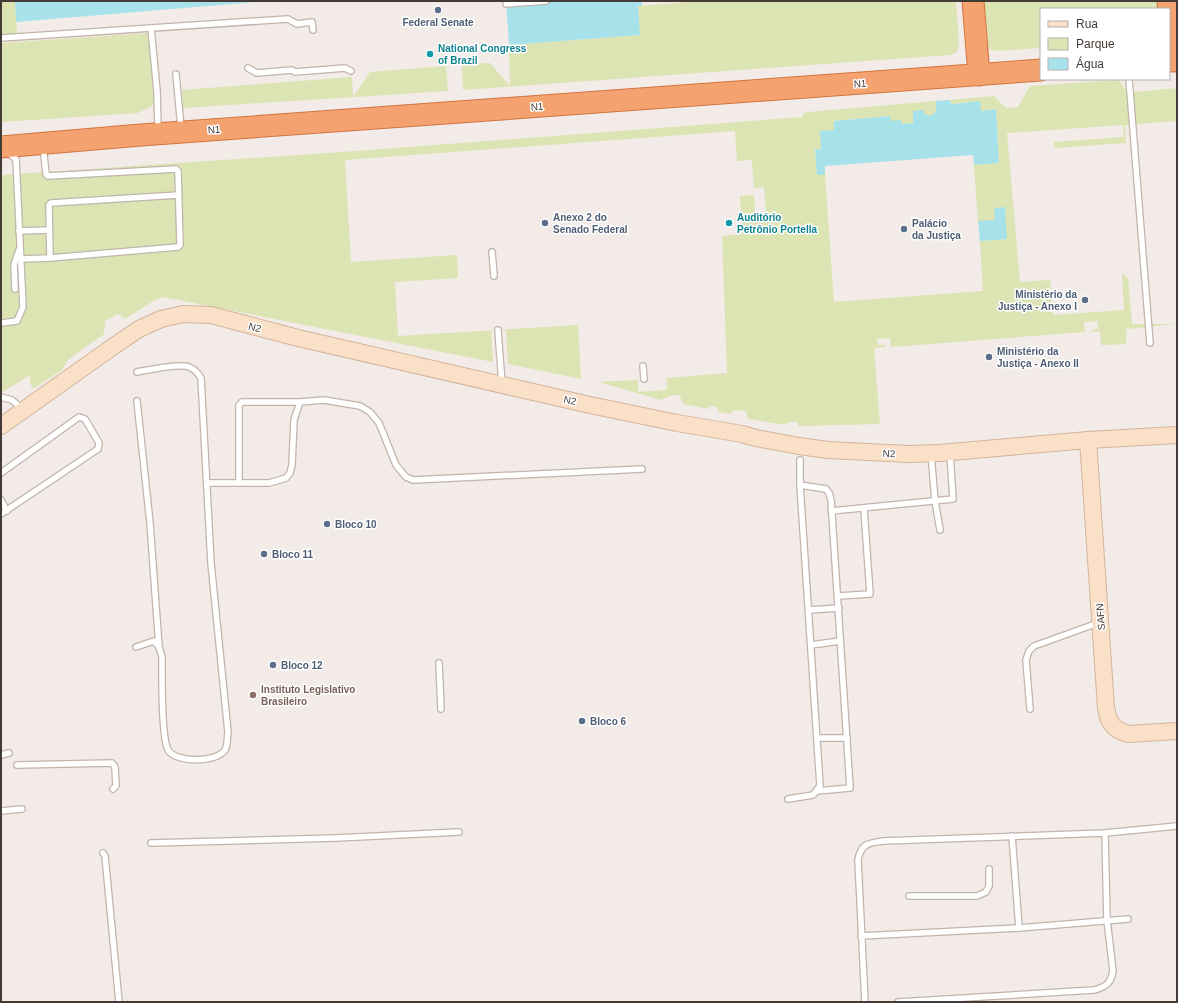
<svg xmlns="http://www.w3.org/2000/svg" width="1178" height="1003" viewBox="0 0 1178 1003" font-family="Arial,sans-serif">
<rect width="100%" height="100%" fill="#f2ebe7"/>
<g fill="#dbe4b2">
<path d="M1,1H15L17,33L1,34Z"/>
<path d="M701,1H956L959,43L957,52L950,55L463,90L462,64L490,63L510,86L509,45L639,35L638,6Z"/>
<path d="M984,1H1157V9H1041V48L997,51L989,49L987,41Z"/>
<path d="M148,33L154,103C150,109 144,109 138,113L1,122V43Z"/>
<path d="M446,66L448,91L183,108L182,90L352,77L353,97L370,72Z"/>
<path d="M1118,80L1127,91L1134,92L1177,88V121L1125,125L1126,143L1055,148L1054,142L1124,137L1123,125L1007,133L1020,282L1050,280L1053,315L1124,310L1122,273L1128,278L1132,324H1177L1126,329V344L1101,345L1100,331L1091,332V330L1098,329V321L1084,322L1085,332L891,347L890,338L877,339L878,345H886L885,347L874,348L880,424L799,426L797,422H788L785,425L748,419L746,411L735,410L730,414L719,412L717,407L710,406L708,409L684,404L679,395H672L661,400L599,382L638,380V392L667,390V378L727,373L722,236L742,234L740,196L754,195L755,213L766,212L764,187L754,188L752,160L737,161L735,131L345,160L351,262L457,255L458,278L395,282L398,336L578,325L581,379L508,364L506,330L491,331L493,362L163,297L155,300L125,319L118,314L105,321L104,334L68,360L62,370L33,389L30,383V375L1,393V175L343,152L802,117L804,113L808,112L936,101V110L934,114L929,116L925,114C910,126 908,126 890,121V116L834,121V130L821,149H815L817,174H825L834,302L983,291L980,241L1007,239L995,221H978L974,165L999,163L996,109L981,111L979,101L952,104L949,100L994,96L1006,108L1018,107L1030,86Z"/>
</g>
<g fill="#a7e2eb">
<path d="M15,1H268L16,22Z"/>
<path d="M506,1H642V6H638L640,35L509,45Z"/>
<path d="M949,100L952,104L980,101L981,111L996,109L999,163L974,165L973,155L825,166V174L817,175L815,149H821L820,131L834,130V121L890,116L891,121L901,120V124L913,123V111L923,110L925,114L929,116L934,114L936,110V101Z"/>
<path d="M1005,207L1007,239L980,241L978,221L995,220L994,208Z"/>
</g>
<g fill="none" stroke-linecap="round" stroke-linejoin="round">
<g stroke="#c0b4ad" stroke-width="8">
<g id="lane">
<path d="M506,4L546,1"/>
<path d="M151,28L157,91L158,129"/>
<path d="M1,38L288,19L297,24L312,22L313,30"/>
<path d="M248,68L257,73L292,70L295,72L345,68L351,71"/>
<path d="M176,74L181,128"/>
<path d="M1129,79L1150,343"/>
<path d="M19,231L49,230"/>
<path d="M492,252L494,276"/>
<path d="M50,258L49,205L51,203L178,195"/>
<path d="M21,259L50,258L178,247L180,245L178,171L176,169L48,176L46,174L43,146"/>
<path d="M15,289L14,265L19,250"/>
<path d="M1,323L17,321L23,307L16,159L8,153"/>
<path d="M498,330L502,384"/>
<path d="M643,366L644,379"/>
<path d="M1,397L12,400L22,409"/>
<path d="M137,401L150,523L159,647"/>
<path d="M931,454L935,501L940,530"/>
<path d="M1,473L79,417L85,419L99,443L98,449L1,514"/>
<path d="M207,483H269L286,478L290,473L292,465L294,420L300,402L324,400L360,406L370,412L379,423L396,465L406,477L413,480L642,469"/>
<path d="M239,483V405L242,402H300"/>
<path d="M800,485L826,489L829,493L831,500L850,788L817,791"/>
<path d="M1,500L7,511"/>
<path d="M831,511L953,499L950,454"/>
<path d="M838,596L870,594L864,509"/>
<path d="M809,610L839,608"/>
<path d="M811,645L840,641"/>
<path d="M136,647L154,641L159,647L162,657C162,675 161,737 168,750C176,763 216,763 225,750C228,745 227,738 228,732L211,563L201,378C198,373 195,369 189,367C180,363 148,370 137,372"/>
<path d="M439,663L441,709"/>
<path d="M1030,709L1026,660L1029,651L1034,646L1098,623"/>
<path d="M817,738H847"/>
<path d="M1,755L9,753"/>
<path d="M17,765L112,763L115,767L116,786L113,789"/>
<path d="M788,799L813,795L820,786L800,485V460"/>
<path d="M1,811L22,809"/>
<path d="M1012,836L1019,928"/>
<path d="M151,843L336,838L459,832"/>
<path d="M103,853L105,856L119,1002"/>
<path d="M909,896H977L986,892L989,886V869"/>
<path d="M861,936L1019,928L1128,919"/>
<path d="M865,1002L858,860C861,843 869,843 883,841L1105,833L1177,826"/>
<path d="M898,1002L1094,990C1106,987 1111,983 1113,971L1107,920L1105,833"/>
</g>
</g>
<g stroke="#d2b49c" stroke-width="18">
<g id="secondary">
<path d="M1,426L111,348L139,329L161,319L183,314L211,315L298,338L590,405L677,423L742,434L756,438L799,446L828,450L908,454L940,453L1088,440L1177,435"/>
<path d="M1088,440L1106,708L1109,720L1114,727L1120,731L1128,734L1177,731"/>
</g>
</g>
<g stroke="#d27441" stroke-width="23">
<g id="highway">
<path d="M973,1L979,75"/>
<path d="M1168,1L1173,61"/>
<path d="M1,147L141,135L1041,70"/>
</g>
</g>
<use href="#lane" stroke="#fff" stroke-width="5.5"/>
<use href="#secondary" stroke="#fbe0c8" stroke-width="16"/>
<use href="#highway" stroke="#f4a370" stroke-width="21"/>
</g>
<g fill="#5c6f8a" stroke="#fff" stroke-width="1.5">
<circle cx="438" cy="10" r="4"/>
<circle cx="545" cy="223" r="4"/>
<circle cx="904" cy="229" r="4"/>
<circle cx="1085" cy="300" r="4"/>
<circle cx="989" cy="357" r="4"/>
<circle cx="327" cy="524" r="4"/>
<circle cx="264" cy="554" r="4"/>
<circle cx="273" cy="665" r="4"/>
<circle cx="582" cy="721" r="4"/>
</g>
<g fill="#0f9aa8" stroke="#fff" stroke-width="1.5">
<circle cx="430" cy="54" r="4"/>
<circle cx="729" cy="223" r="4"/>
</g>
<circle fill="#8d6e63" stroke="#fff" stroke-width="1.5" cx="253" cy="695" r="4"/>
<g text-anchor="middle" stroke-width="3" stroke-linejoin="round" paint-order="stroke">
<g font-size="10" font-weight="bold" fill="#4e5e75" stroke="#fff" text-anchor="start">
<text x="438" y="26" text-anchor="middle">Federal Senate</text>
<text x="553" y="221">Anexo 2 do<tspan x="553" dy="12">Senado Federal</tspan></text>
<text x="912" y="227">Palácio<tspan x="912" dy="12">da Justiça</tspan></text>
<text x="1077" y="298" text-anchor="end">Ministério da<tspan x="1077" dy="12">Justiça - Anexo I</tspan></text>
<text x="997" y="355">Ministério da<tspan x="997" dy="12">Justiça - Anexo II</tspan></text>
<text x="335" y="528">Bloco 10</text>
<text x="272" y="558">Bloco 11</text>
<text x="281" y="669">Bloco 12</text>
<text x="590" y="725">Bloco 6</text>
</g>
<g font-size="10" font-weight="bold" fill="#0d838f" stroke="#fff" text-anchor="start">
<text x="438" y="52">National Congress<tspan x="438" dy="12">of Brazil</tspan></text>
<text x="737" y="221">Auditório<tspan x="737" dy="12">Petrônio Portella</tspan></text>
</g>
<g font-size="10" fill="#443b36" stroke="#fff">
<text transform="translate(860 83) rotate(-4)" y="4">N1</text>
<text transform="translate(537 106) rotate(-4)" y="4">N1</text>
<text transform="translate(214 129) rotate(-4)" y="4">N1</text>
<text transform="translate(255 327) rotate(15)" y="4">N2</text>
<text transform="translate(570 400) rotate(12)" y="4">N2</text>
<text transform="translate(889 453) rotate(2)" y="4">N2</text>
<text transform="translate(1100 617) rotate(-94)" y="4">SAFN</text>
</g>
<g font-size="10" font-weight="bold" fill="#785e54" stroke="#fff" text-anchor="start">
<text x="261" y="693">Instituto Legislativo<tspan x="261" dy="12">Brasileiro</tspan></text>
</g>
</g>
<rect width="1178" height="1003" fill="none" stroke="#443b36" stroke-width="4"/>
<rect x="1040" y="8" width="130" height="72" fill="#ffffff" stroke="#b4b1af"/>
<rect x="1048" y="21" width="20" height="6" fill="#fbe0c8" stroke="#b4b1af"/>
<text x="1076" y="28" font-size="12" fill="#443b36">Rua</text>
<rect x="1048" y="38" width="20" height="12" fill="#dbe4b2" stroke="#b4b1af"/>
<text x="1076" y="48" font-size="12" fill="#443b36">Parque</text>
<rect x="1048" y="58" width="20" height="12" fill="#a7e2eb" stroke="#b4b1af"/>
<text x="1076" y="68" font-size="12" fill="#443b36">Água</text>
</svg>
